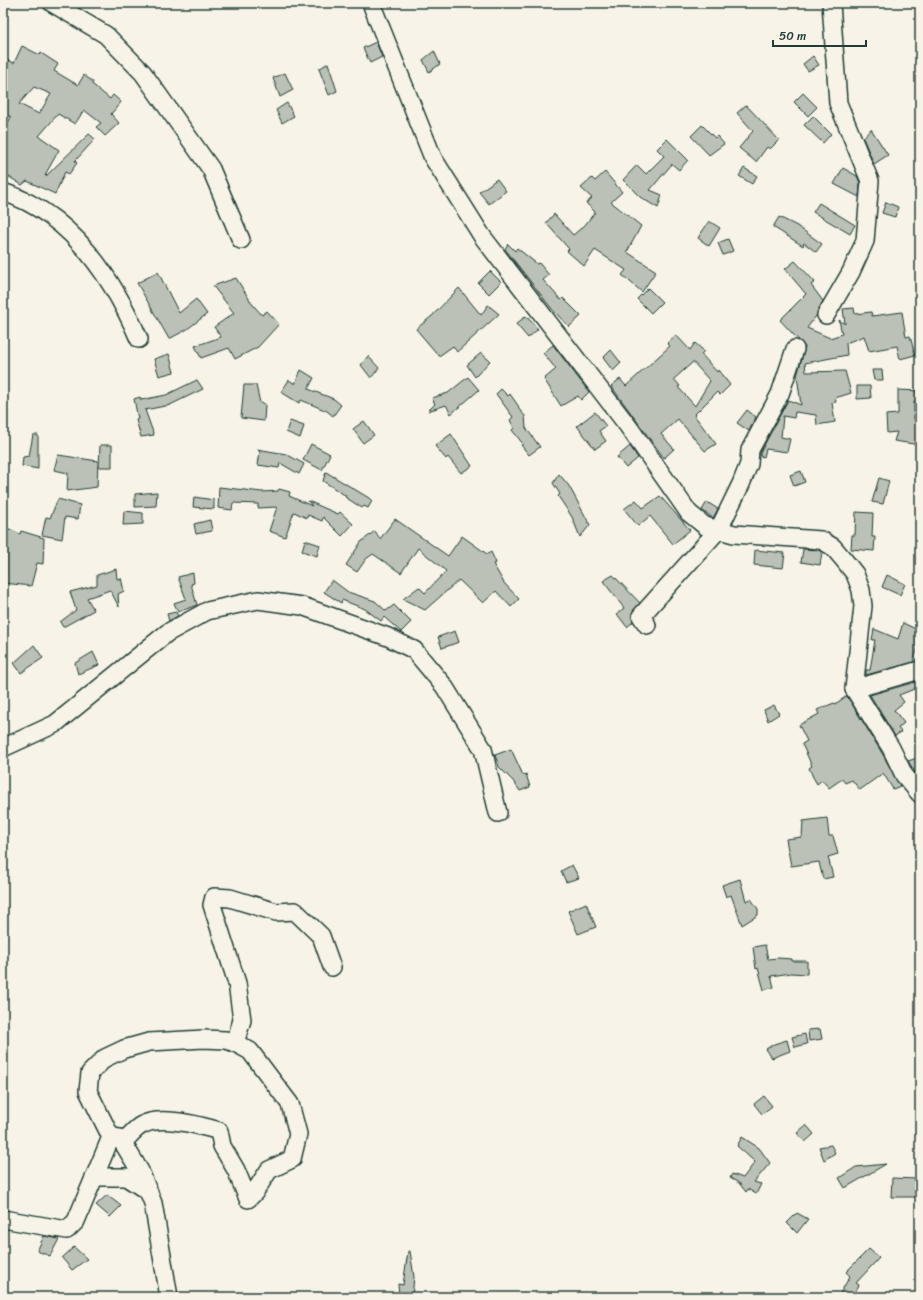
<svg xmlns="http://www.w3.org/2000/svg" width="923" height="1300" viewBox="0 0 923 1300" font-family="Sriracha,sans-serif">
<rect width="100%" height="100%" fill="#f7f3e8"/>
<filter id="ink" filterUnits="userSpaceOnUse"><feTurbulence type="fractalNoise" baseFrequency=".025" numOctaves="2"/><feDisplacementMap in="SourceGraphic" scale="8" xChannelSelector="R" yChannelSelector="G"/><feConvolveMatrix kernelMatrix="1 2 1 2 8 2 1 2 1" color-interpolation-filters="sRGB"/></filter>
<g filter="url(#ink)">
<g fill="#bbc1b6" stroke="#1f3d34" fill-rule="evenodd">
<path d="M376,42L382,57L370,63L363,48Z"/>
<path d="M22,46L40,55L41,53L58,64L54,71L71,81L78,85L84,75L93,82L92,84L110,99L113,95L121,102L111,114L119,123L105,136L96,127L101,123L84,110L75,124L58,114L39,136L59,150L45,175L46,176L89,134L95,139L75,161L77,163L69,174L65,172L55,194L27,181L22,185L3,173V132L11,117L3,113V58L14,63ZM34,87L51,94L39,114L19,104Z"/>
<path d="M434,51L440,64L429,72L423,60Z"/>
<path d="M813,56L819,65L808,71L803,64Z"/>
<path d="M328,63L337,91L329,95L319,69Z"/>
<path d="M285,73L293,90L280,97L273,78Z"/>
<path d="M803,93L817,107L808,116L794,102Z"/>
<path d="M287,103L294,116L282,123L276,110Z"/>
<path d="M746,105L779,140L770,149L767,147L756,162L739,148L753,131L737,113Z"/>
<path d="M813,116L831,134L823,143L804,125Z"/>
<path d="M702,125L715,138L717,136L724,144L709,155L691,136Z"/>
<path d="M871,129L888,155L874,164L863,138Z"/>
<path d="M667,139L688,160L679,170L672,164L650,190L662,195L658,208L640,197L623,180L637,165L646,174L664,156L657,149Z"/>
<path d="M744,168L757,176L752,184L739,176Z"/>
<path d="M843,168L857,176L860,183L859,197L834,184Z"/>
<path d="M605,172L622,192L611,202L641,226L627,252L656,271L642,292L622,275L626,270L595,250L584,266L567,251L569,249L546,223L554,214L573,235L585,225L595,212L586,203L592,198L581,188L592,178L595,181Z"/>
<path d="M497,179L506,191L489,204L479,192Z"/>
<path d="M886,202L898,207L895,217L882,213Z"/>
<path d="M819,203L855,225L850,234L813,212Z"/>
<path d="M779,217L797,226L822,244L816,252L804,243L803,246L773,227Z"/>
<path d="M709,221L720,228L709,246L698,238Z"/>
<path d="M728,239L733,251L723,255L718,243Z"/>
<path d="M508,244L515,251L517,248L537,264L539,263L549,275L543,280L561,300L563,298L581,316L569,327L552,309L505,249Z"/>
<path d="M795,261L815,282L811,285L823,301L816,316L807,328L830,338L842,334L839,320L845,324L843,309L854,308L855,314L871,312L872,316L902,312L906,337L910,336L915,355L900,359L897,346L869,351L864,336L846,343L847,355L805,363L806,372L845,371L851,393L835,398L836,402L832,403L835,422L817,425L816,415L795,412L794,418L783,416L781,437L790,439L787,452L766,449L764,457L760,456V453L788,400L801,405L797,376L805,347L780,320L806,294L785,269Z"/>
<path d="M490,271L501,282L489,294L478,283Z"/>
<path d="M158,272L179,313L196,299L207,314L186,330L169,339L137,283Z"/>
<path d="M236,278L253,305L262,315L267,311L279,324L258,347L235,359L229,348L201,358L195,346L221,337L214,327L234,313L213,286Z"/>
<path d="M459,288L481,315L488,305L499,314L457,352L453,346L439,356L416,329L432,316Z"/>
<path d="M648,288L662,302L651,313L637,299Z"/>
<path d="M526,316L538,329L528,338L516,324Z"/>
<path d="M676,335L690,350L695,343L704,351L701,354L717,372L718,370L730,385L720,395L717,392L694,415L716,444L705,451L678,419L661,434L674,449L664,458L611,386L620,379L626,386L670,346L667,343ZM693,362L710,381L695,406L678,387L680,386L674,379Z"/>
<path d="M553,345L589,392L581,400L578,396L561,406L544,379L556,369L543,353Z"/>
<path d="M611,350L621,363L613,371L603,358Z"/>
<path d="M481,353L490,361L475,377L467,365Z"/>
<path d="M169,354L174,372L159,376L154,359Z"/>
<path d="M368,356L379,368L371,378L361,365Z"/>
<path d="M301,370L314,378L308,389L334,399L341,405L333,416L327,411L301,400L299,403L281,392L289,380L295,384Z"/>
<path d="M872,370H882L883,380H874Z"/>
<path d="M468,377L479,390L451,414L446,405L428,411L435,404L432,398L448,393Z"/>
<path d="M197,380L203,389L170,405L145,410L154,435L141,437L136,420L138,419L134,399L140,397L141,400L166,395Z"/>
<path d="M244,385H256L260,403L265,404L264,421L241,418Z"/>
<path d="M857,386H870L871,398L857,399Z"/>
<path d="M501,389L508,396L510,394L519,407L518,408L525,416L526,428L540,447L529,455L521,445L523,444L512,430L514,428L510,420L513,417L496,394Z"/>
<path d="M898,390L920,391V402H914V419L920,421V445L894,441L897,432L887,433L886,415L898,414Z"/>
<path d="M747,410L756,417L749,431L737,423Z"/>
<path d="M595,412L606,426L599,431L606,441L595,449L577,426Z"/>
<path d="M290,421L304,426L300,438L286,432Z"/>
<path d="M364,421L374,435L363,443L353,429Z"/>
<path d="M451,434L472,466L461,473L448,457L446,459L435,446Z"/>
<path d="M33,435H38V469L22,466L23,457L29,456Z"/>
<path d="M311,444L330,454L322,470L303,460Z"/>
<path d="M100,445H112V467H99Z"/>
<path d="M630,446L638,458L626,468L617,457Z"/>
<path d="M257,449L286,454L304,464L299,474L280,463L279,468L258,465L260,452Z"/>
<path d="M58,455L98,461L97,487L67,491L68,473L54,470Z"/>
<path d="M801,471L805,482L794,486L790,475Z"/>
<path d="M326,472L369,498L372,501L368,508L364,506L362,508L345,497L346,496L323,481Z"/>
<path d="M559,474L569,486L590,525L580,537L572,517L558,496L560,494L553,483Z"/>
<path d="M879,478L889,481L883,504L872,502Z"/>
<path d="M219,487L262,492L278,491L279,489L290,492L289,496L312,506L308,501L338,514L340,512L353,524L342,536L323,517L322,521L308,515L307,518L294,512L285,537L269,531L277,507L258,508V504L233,503L232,510L218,508Z"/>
<path d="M157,492L156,506L135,507V494Z"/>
<path d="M660,496L690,530L673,544L650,516L638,526L624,509L636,500L643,508Z"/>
<path d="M194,497L214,500V509L193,507Z"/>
<path d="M58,499L80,505L78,519L65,517L62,539L42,535L46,517L50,518Z"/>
<path d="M707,502L718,509L713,518L702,510Z"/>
<path d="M124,511L143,513V524L123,525Z"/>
<path d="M856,512L873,513L872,537H875L874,551L851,549L852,535H855Z"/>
<path d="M395,519L448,556L462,536L487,554L491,552L496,563L493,564L504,583L519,599L511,607L496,591L483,603L459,580L425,610L403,599L419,587L425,593L446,571L418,548L401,573L373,554L366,559L357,572L346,565L361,542L375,531L380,539Z"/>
<path d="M210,520L212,531L196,534L194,524Z"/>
<path d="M3,526L20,534L21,531L44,538L43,564L37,563L31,586L3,583Z"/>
<path d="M305,540L320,545L317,556L302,551Z"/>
<path d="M803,549L818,550L822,552L820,565L801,562Z"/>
<path d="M755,550L785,553L783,568L754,565Z"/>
<path d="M116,569L117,579L121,578L124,591L118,594L119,607L110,590L87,598L94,610L63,627L60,622L76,610L70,592L97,585V575Z"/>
<path d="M193,573L194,583L191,584L197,605L178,612L174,603L186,599L178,577Z"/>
<path d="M613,575L640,603L632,613L633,622L627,627L617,614L624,608L603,581Z"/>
<path d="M887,575L905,584L900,595L882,587Z"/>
<path d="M332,580L348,592L375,601L386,611L394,605L411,622L401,632L384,617L381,621L365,609L342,600L341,603L324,592Z"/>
<path d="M176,612L178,616L169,621L167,614Z"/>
<path d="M903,623L920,631L917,637L920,642L913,662L866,675V670H870L875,640H872L874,629L898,639Z"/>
<path d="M455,631L459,642L442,648L438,637Z"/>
<path d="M34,645L43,658L21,673L14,663Z"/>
<path d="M93,652L99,665L78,674L75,663Z"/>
<path d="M915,682L917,688L899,695L904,702L894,710L904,723L898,728L901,732L895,736L870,695Z"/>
<path d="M847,696L882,753L900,786L893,789L883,773L860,790L852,780L845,783L842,779L829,788L822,780L817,784L813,777L809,768L812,766L802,744L807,741L799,725L819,714L817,710L834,703L835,704Z"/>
<path d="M774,705L779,714L768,721L764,710Z"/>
<path d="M511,749L523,775L526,774L530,787L520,791L513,781L499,767L495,755Z"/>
<path d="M920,757V778H919L908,761Z"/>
<path d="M827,818L829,836H833L838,854L828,857L833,877L823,879L819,862L791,866L786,839L802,837L803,821Z"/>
<path d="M572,865L579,878L566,882L561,871Z"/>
<path d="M740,879L746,901L751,899L758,909V915L742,925L731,895L726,897L722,885Z"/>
<path d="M586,903L596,927L578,934L568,911Z"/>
<path d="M765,945L768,959L778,958L792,959V961H807V974L791,973L771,976L774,987L764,990L758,968L756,969L753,947Z"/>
<path d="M820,1029L822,1039L809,1041L808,1030Z"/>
<path d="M805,1034L807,1044L795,1047L792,1037Z"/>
<path d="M787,1040L790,1051L772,1058L766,1049L774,1044Z"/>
<path d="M764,1096L772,1106L762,1114L754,1104Z"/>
<path d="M806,1125L814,1134L805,1142L797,1133Z"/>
<path d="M742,1137L759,1148L770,1163L754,1182L761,1184L756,1194L748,1189L746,1192L739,1183L730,1178L732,1174L743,1178L755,1162L737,1146Z"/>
<path d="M831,1145L835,1153L824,1160L819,1147Z"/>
<path d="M886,1164L845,1188L839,1178L856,1167Z"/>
<path d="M892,1178L917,1179V1197H891Z"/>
<path d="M107,1195L121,1206L110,1217L96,1205Z"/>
<path d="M797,1213L808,1219L797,1233L787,1223Z"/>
<path d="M44,1236L59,1239L50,1256L37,1251Z"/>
<path d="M74,1247L87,1259L72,1270L62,1258Z"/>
<path d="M869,1249L879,1258L856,1283L859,1285L852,1297H838L850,1276L846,1272Z"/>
<path d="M408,1251H410L414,1277L412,1297L399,1295L398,1284L403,1285Z"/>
</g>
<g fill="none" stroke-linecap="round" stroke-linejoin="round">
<g stroke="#1f3d34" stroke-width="20">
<g id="minor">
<path d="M52,3L106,35L143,73L211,169L241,240"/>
<path d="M371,3L433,158L482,236L628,426L689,513L705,526L734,534L821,540L833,547L844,560L855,574L861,590L863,606L854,689L891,748L904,775L920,794"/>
<path d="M3,192C71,214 112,276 139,339"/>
<path d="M826,315L851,272L865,241L870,181L838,103L831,3"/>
<path d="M647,625L641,616L719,529L741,484L749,464L750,450L780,394L795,349"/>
<path d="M854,689L920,670"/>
<path d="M3,748L55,724L167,633L207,611L258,600L302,606L388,637L414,650L444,686L483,749L498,813"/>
<path d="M235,1043L242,1020L237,983L212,905L214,897L230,898L276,912L295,911L321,936L332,967"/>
<path d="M111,1137L88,1091L90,1073L105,1058L124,1049L149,1042L204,1039L226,1040L235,1043L250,1051L290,1104L298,1134L292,1159L269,1170L254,1193L248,1199L236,1170L222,1146L219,1131C199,1125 161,1115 142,1125C135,1128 129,1137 123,1142"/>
<path d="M94,1177H126L149,1192"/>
<path d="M3,1219L67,1230L76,1221L111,1137L120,1138L140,1171L153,1203L169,1297"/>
</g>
</g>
<use href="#minor" stroke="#f7f3e8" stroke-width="17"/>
</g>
</g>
<rect width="923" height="1300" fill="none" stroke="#f7f3e8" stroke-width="16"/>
<rect x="8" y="8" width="907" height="1284" fill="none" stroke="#1f3d34" stroke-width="1.5" filter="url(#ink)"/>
<path d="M773 40v6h93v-6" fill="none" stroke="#1f3d34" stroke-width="2"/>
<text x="779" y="40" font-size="12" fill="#1f3d34" stroke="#f7f3e8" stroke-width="3" paint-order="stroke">50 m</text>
</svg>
